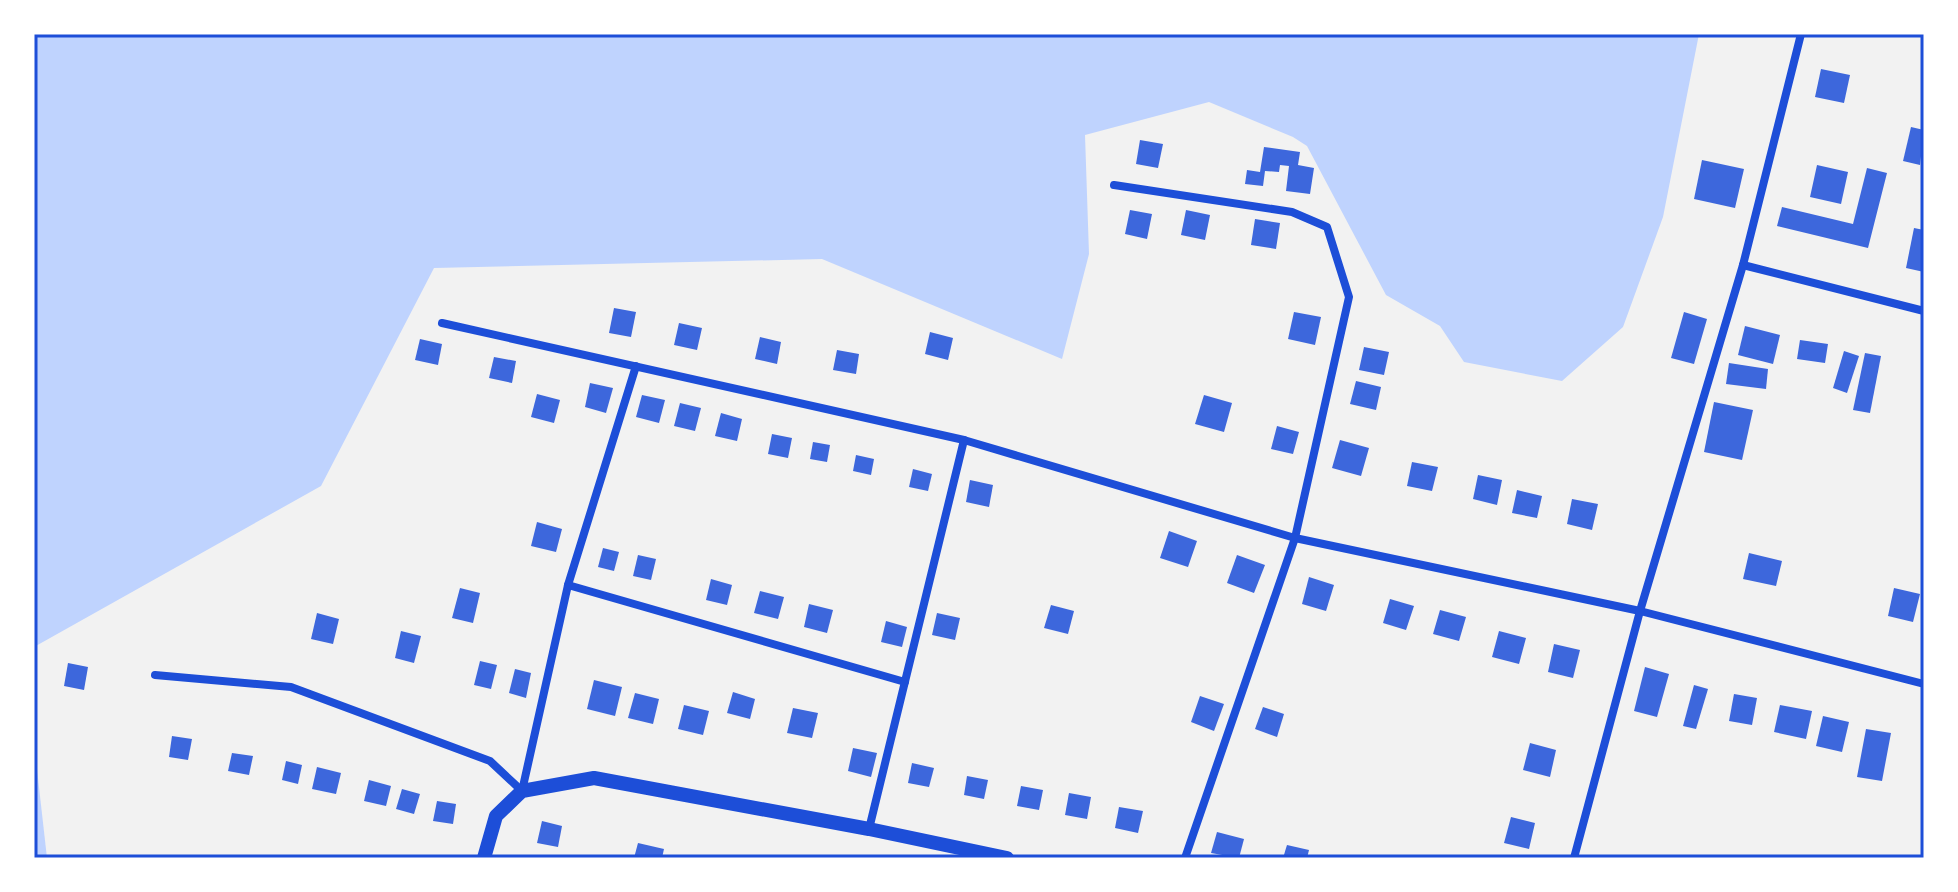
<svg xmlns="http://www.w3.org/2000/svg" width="1958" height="892" viewBox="0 0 1958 892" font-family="Mulish,sans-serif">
<rect width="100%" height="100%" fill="#f2f2f2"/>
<g fill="#bfd3fe">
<path d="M34,34H1699L1663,217L1623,327L1562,381L1464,362L1440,326L1386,295L1307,146L1293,137L1209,102L1085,135L1089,254L1062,359L822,259L434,268L321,486L34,647Z"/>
<path d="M34,743L47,858H34Z"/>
</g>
<g fill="#3d67dc">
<path d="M1821,69L1850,75L1844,103L1815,97Z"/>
<path d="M1911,127L1924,130L1920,165L1903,161Z"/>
<path d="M1140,140L1163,144L1158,168L1136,164Z"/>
<path d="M1264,147L1300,152L1298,165L1314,168L1310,194L1286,191L1289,166L1280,165L1279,172L1265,171L1263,186L1245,184L1247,170L1260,172Z"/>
<path d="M1702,160L1744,169L1735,208L1694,199Z"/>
<path d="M1817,165L1848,172L1841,204L1810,197Z"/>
<path d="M1867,168L1887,173L1868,248L1777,226L1782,207L1853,224Z"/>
<path d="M1130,210L1152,214L1147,239L1125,234Z"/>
<path d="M1186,210L1210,215L1205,240L1181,235Z"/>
<path d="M1255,219L1280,223L1276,249L1251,245Z"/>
<path d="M1914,228L1924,230V272L1906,268Z"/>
<path d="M614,308L636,312L631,337L609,333Z"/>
<path d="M1294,312L1321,317L1315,345L1288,339Z"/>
<path d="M1684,312L1707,319L1694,364L1671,358Z"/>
<path d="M679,323L702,328L697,350L674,345Z"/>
<path d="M1745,326L1780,335L1773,364L1738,355Z"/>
<path d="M930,332L953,338L948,360L925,354Z"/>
<path d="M760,337L781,342L777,364L755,359Z"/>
<path d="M420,339L442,344L438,365L415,360Z"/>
<path d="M1800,340L1828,344L1825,363L1797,359Z"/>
<path d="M1364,347L1389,352L1384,375L1359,370Z"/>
<path d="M837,350L859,354L856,374L833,370Z"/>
<path d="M1844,351L1859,356L1847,393L1833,388Z"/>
<path d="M1865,353L1881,356L1870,413L1853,410Z"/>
<path d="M494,357L516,361L512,383L489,378Z"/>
<path d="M1729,363L1768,369L1766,389L1726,384Z"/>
<path d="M1356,381L1381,387L1376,410L1350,404Z"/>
<path d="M590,383L613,388L606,413L585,407Z"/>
<path d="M537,394L560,400L554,423L531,417Z"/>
<path d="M642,395L665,400L659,423L636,417Z"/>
<path d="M1204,395L1232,403L1224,432L1195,424Z"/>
<path d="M1714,402L1753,410L1742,460L1704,452Z"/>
<path d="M680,403L701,408L695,431L674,426Z"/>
<path d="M721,413L742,419L737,441L715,436Z"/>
<path d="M1277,426L1299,432L1293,454L1271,449Z"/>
<path d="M772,434L792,438L788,458L768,454Z"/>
<path d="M1340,440L1369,448L1361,476L1332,468Z"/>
<path d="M813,442L830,445L827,462L810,459Z"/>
<path d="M856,455L874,459L871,475L853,471Z"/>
<path d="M1412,462L1438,467L1432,491L1407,486Z"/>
<path d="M913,469L932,474L928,491L909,487Z"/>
<path d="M1478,475L1502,480L1497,505L1473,499Z"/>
<path d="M970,480L993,485L989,507L966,502Z"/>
<path d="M1517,490L1542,496L1537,518L1512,513Z"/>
<path d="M1572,499L1598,504L1592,530L1567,524Z"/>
<path d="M537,522L562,529L556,552L531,546Z"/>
<path d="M1169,531L1197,541L1188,567L1160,558Z"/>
<path d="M603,548L619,552L614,571L598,567Z"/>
<path d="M1749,553L1782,561L1776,586L1743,579Z"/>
<path d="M638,555L656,559L651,580L633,576Z"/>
<path d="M1237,555L1265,565L1254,593L1227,583Z"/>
<path d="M1309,577L1334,585L1326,611L1302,604Z"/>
<path d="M711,579L732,585L727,605L706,600Z"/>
<path d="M460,588L480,593L473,623L452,618Z"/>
<path d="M1894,588L1920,594L1913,622L1888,616Z"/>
<path d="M760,591L784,597L778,619L754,613Z"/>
<path d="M1390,599L1414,606L1406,630L1383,623Z"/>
<path d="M809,604L833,610L827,633L804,627Z"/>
<path d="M1051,605L1074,611L1068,634L1044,628Z"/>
<path d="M1440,610L1466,617L1459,641L1433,634Z"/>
<path d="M317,613L339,619L333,644L311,639Z"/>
<path d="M937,613L960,618L955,640L932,635Z"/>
<path d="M886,621L907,627L902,647L881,642Z"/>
<path d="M401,631L421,636L414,663L395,658Z"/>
<path d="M1499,631L1526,638L1519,664L1492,657Z"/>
<path d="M1554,644L1580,650L1573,678L1548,672Z"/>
<path d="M480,661L497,665L491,689L474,685Z"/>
<path d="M68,663L88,667L84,690L64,686Z"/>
<path d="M1645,667L1669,674L1657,717L1634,711Z"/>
<path d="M515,669L531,673L526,698L509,693Z"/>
<path d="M594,680L622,687L615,716L587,709Z"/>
<path d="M1694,685L1708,689L1696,729L1683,726Z"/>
<path d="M733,692L755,699L750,719L727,713Z"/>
<path d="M635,693L659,699L653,724L628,718Z"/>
<path d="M1734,694L1757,698L1752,725L1729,721Z"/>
<path d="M1200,696L1224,704L1214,731L1191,722Z"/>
<path d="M684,705L709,711L703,735L678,729Z"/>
<path d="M1780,705L1812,711L1806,739L1774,732Z"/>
<path d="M1263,707L1284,714L1277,737L1255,729Z"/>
<path d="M793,708L818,713L812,738L787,733Z"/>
<path d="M1823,716L1849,722L1842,752L1816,746Z"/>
<path d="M1866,729L1891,733L1882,781L1857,777Z"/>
<path d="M172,736L192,739L188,760L169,757Z"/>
<path d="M1530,743L1556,750L1550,777L1523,770Z"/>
<path d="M853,748L877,753L871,777L848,771Z"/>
<path d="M232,753L253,756L249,775L228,771Z"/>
<path d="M286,761L302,765L298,784L282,780Z"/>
<path d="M912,763L934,768L929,787L908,783Z"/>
<path d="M317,767L341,773L336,794L312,789Z"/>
<path d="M967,776L988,780L984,799L964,795Z"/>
<path d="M369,780L391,786L386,806L364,801Z"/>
<path d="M1021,786L1043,790L1039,810L1017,806Z"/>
<path d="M402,789L420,794L414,814L396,809Z"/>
<path d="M1069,793L1091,797L1087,819L1065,815Z"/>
<path d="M437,801L456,804L453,824L433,821Z"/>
<path d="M1119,807L1143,811L1138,833L1115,828Z"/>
<path d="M1511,817L1535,823L1529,849L1504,843Z"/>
<path d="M542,821L562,826L558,847L537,843Z"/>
<path d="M1217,832L1244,839L1239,858L1211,853Z"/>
<path d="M638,843L664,849L662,858H634Z"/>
<path d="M1287,845L1309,850L1307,858H1283Z"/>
</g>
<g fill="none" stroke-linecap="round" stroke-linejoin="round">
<g stroke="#1d4ed8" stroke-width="8">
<path d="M1114,185L1292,212L1327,227L1349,297L1295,538L1185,858"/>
<path d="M1743,265L1924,311"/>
<path d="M442,323L964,440L1295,538L1640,611L1924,684"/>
<path d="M568,585L905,682"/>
<path d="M155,675L291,687L490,761L522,791"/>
<path d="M522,791L568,585L636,366"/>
<path d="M869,829L964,440"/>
<path d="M1574,858L1640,611L1743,265L1801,34"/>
</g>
<path stroke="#1d4ed8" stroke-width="14" d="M484,858L496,816L522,791L594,778L869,829L1007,858"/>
</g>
<rect width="1958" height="892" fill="none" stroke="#ffffff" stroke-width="72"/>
<rect x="36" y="36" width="1886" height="820" fill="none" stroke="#1d4ed8" stroke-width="3"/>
</svg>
